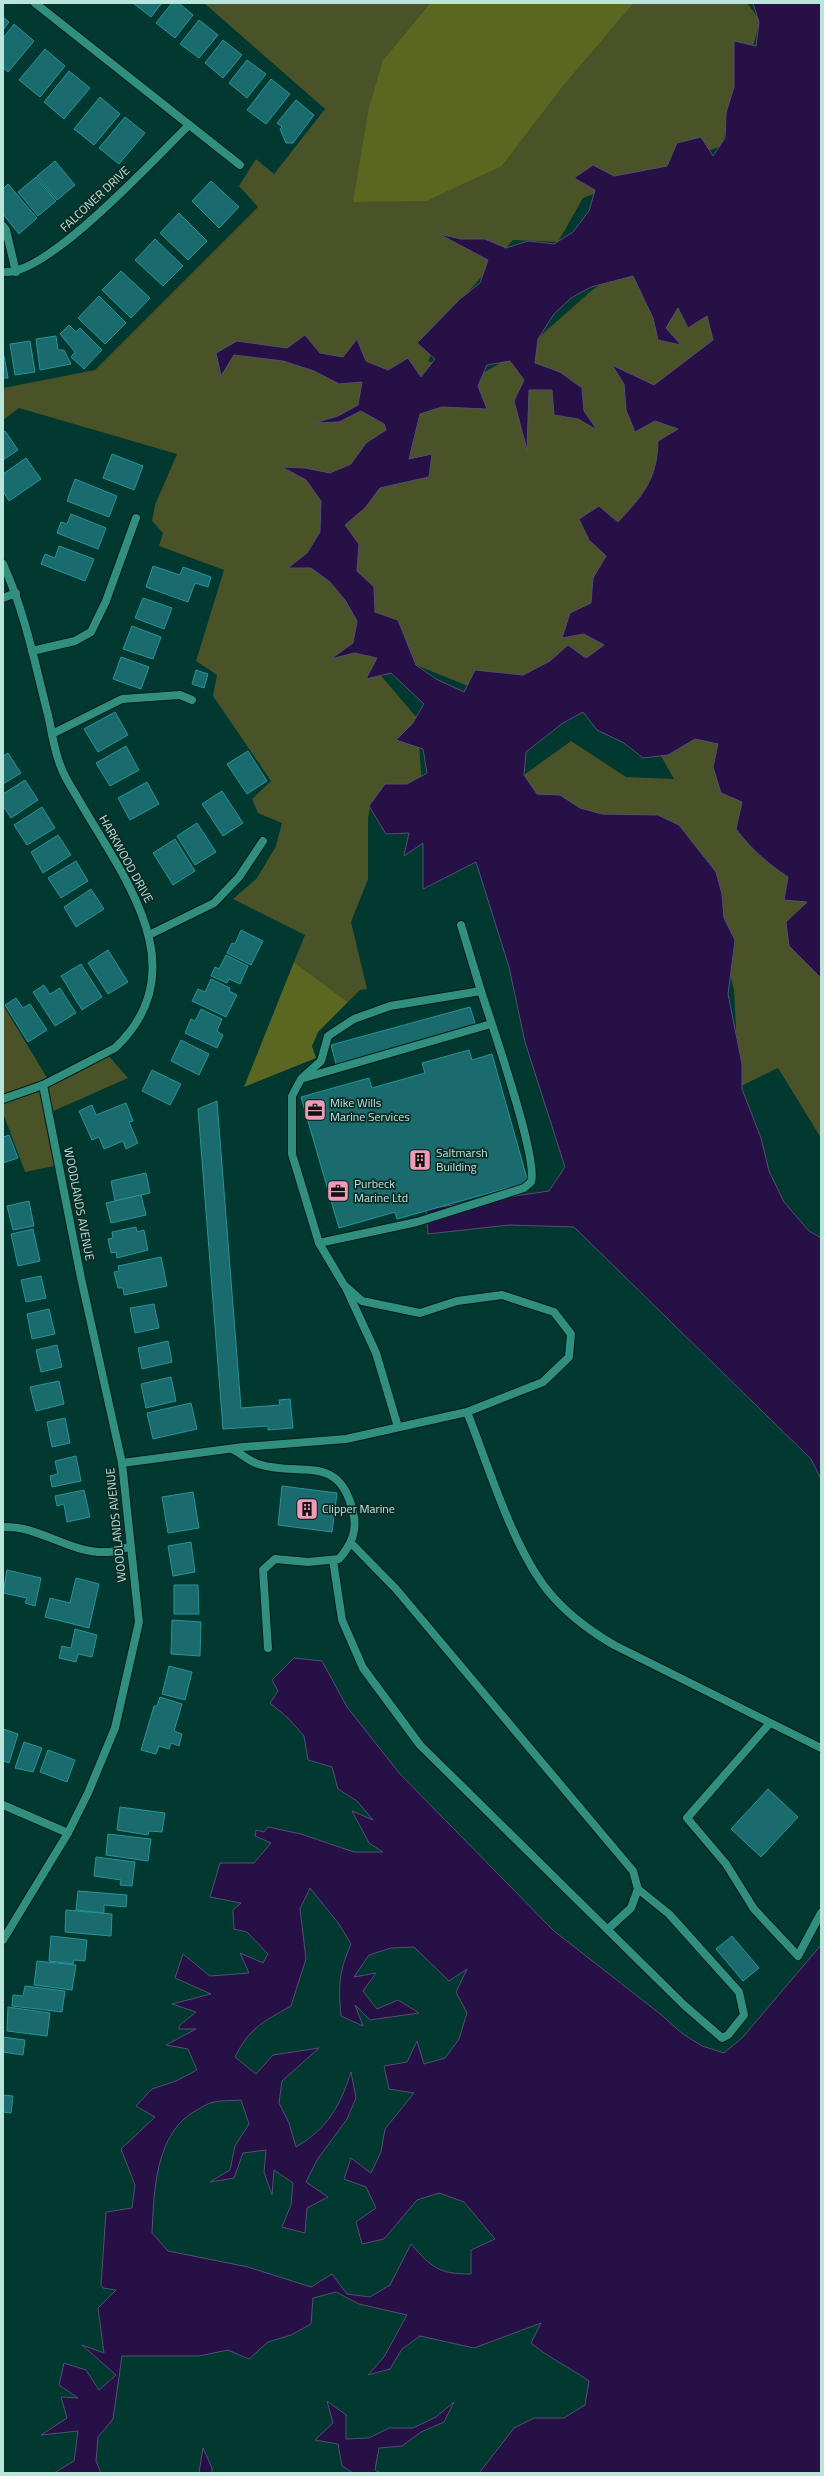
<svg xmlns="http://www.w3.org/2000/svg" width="824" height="2476" viewBox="0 0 824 2476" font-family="'Titillium Web',sans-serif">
<rect width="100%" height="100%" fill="#013830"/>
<g fill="#4a5227">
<path d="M204,3H430L383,60L502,166L564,85L634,3H747L760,20L744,81L721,146L583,198L558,242L513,240L464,297L428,361L473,379L529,346L591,291L670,237L821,125V1138L778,1068L739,1087L734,990L703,866L539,817L517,780L571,741L626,777L674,779L649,735L599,664L468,686L401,659L377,671L417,718L423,797L371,802L368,818V879L351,922L367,989L360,990L348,1002L294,962L305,935L233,899L257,878L276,846L282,823L258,813L252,799L271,781L213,696L217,675L196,661L224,570L159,546L163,533L152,521L155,505L177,454L19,408L3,420V388L95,370L258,207L239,186L256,159L274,174L325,109Z"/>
<path d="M3,1005L49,1081L106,1053L128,1078L49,1113L59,1165L25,1172L3,1113Z"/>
</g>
<g fill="#5b6721">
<path d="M430,3H634L564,85L502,166L426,201L353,202L369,108L383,60Z"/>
<path d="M294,962L348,1002L318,1032L312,1046L316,1058L244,1087Z"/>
</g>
<g fill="#261045" stroke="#525072" fill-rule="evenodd">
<path d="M753,3H821V978L789,946L786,922L807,902L784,900L788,877C767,863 751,849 736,829L742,802L721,793L713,767L718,744L695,739L668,755L643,758L624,743L597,730L583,712L563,723L526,752L524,775L537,794L560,795L580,808L602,814L658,815L679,825L716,872L722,894L724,918L735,940L728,994L742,1064V1089L761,1138L769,1171L784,1202L809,1231L821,1238V1479L811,1459L574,1227L509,1225L428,1234L426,1209L549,1191L565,1167L525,1042L509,967L476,862L423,889V843L404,856L409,833L386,834L369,806L385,784H407L427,773L423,749L396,740L412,724L424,704L391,673L366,679L377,658L354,653L331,659L353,643L357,621L345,600L330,582L311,568H288L307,553L320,532L321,501L306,480L282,467L305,468L330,473L351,464L366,443L386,430L384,424L361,411L339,422L314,423L338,416L358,405L362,382L339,384L314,371L283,361L234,355L221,376L216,353L237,341L287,348L305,335L320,353L343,357L357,339L366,361L388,370L408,358L421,377L435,359L417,343L460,299L480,283L488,260L439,234L461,239H485L506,248L528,241L554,244L573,232L589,211L595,190L574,178L593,165L614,176L667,166L677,143L701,137L713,156L725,138L726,113L734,87V41L756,46L759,22ZM633,276L653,318L658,340L681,345L666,328L678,308L688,328L707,316L713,340L654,385L612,365L624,384L626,410L635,432L655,421L678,429L658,441C657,480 643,495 618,522L599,506L579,519L589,540L606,556L593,578L591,603L570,613L562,638L584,634L604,645L586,658L568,645L550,661L523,675L475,670L464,692L436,679L416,665L398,620L375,612L374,587L357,571L359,544L345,525L365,508L380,488L429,477L432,454L409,459L420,414L442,407L487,409L478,386L487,365L510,361L524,380L514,401L527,450L529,390H552L554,415L578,419L597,430L584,411L582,388L560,372L535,363L538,339L554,314L571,298L591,287Z"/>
<path d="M294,1658L322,1661L347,1707L400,1774L554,1931L659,2013L683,2034L702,2046L724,2053L743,2037L821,1945V2473H479L514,2428L534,2418H564L585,2405L589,2381C569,2367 549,2358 531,2343L541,2323L474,2348L420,2336L402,2349L390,2369L368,2375L384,2357L407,2315L359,2304L336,2292L313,2298L311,2324L291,2335L268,2342L249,2359L228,2350L199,2356H122L113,2419L98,2437L96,2461L101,2473H54L74,2461L78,2431L41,2435L67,2418L61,2397L78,2398L59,2385L64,2363L86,2370L99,2390L116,2375L82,2345L104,2353L98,2308L116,2290L103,2288L101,2285L106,2212L132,2208L135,2185L121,2149L155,2117L136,2106L152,2089L176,2081L197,2070L188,2049L166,2045L196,2029H179V2026L196,2012L172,2004L211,1994L175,1978L183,1954L210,1976L249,1973L240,1953L263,1963L268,1954L247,1932L234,1929L233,1910L241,1903L210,1897L220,1863H254L271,1843L255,1836L256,1830L264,1832L268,1827L301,1834L354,1852H383L369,1843L352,1811L373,1820L357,1801L338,1789L332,1767L308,1760L304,1736L288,1718L270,1703L278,1691L272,1680ZM310,1888L339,1924L351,1944C339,1972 338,1985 341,2016L363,2026L355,2005L370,2020L419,2013L398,2000L377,2009L363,1991L376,1973L354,1977L369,1955L391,1948L414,1947L449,1981L467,1969L456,1992L467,2013L459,2039L445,2058L424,2064L417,2041L407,2062L384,2066L389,2089L414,2093L385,2129L381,2152L371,2173L351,2158L344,2179L366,2187L376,2208L356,2222L362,2244L384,2239L417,2200L439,2193L464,2202L495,2239L471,2250V2274C439,2274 432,2268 411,2244L390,2285L370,2297L347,2294L332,2274L311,2287L248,2267L168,2251L152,2233C154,2191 155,2132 197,2110C202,2107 208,2103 214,2102C223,2100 232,2101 241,2100L249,2124L235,2146L230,2170L210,2182L234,2178L243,2153L266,2150L264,2172L272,2195L274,2170L293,2183L291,2205L282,2227L305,2233L307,2208L328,2197L306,2182L317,2160L347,2119L356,2098L351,2072C340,2106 328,2128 296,2147L289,2123L279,2103L282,2081L319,2048L273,2055L256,2074L235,2057C250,2027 263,2022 291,2006L306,1959L300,1909Z"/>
<path d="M327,2401L346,2415V2439L369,2438L389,2428H413L436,2417L454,2402L444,2422L421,2432L402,2446L379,2448L375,2470L381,2473H353L342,2466L338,2444L315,2440L333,2423Z"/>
<path d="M203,2448L212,2468V2473H199Z"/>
</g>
<g fill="#1a6b6e" stroke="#299397">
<path d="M133,3H162L151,17Z"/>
<path d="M172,3H179L193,15L175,38L156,23Z"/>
<path d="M3,17L9,22L3,30Z"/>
<path d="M199,20L218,35L199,58L180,44Z"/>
<path d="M14,24L34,41L8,72L3,68V38Z"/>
<path d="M223,40L242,55L223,78L205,63Z"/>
<path d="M45,49L65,66L40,97L19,80Z"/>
<path d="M247,60L266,74L247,98L229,83Z"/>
<path d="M69,71L90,88L64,119L44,102Z"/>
<path d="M271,79L290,94L266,124L247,110Z"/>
<path d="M100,97L120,114L94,145L74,129Z"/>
<path d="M296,100L314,115L293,143H286L280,129L282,127L277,123Z"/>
<path d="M125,117L145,133L119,164L99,148Z"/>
<path d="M55,161L75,185L57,200L37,176Z"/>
<path d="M36,177L56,201L38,216L18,192Z"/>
<path d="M211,181L239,207L219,228L192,201Z"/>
<path d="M8,184L37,218L19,234L3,214V189Z"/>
<path d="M179,213L207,241L188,260L160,233Z"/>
<path d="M155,239L183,266L163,286L135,260Z"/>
<path d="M121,271L150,298L131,318L102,290Z"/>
<path d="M99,296L126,323L105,344L78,318Z"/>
<path d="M69,325L76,332L80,328L102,350L84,369L71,357L75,352L60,334Z"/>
<path d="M56,336L58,350H64L71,364L40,370L36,339Z"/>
<path d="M30,341L35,372L15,375L10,344Z"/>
<path d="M4,356L8,378H3V357Z"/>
<path d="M5,431L18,450L3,460V433Z"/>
<path d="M112,454L143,466L134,490L103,478Z"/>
<path d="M26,458L41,479L9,501L3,491V474Z"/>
<path d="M75,479L117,496L109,517L67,501Z"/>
<path d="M71,514L106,528L98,549L57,533L61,522L67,524Z"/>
<path d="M59,546L94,559L85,581L41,564L45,554L55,558Z"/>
<path d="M153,566L180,575L183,567L211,577L208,587L195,583L188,602L146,587Z"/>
<path d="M143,598L172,608L164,629L135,618Z"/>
<path d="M132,626L161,637L153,659L123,649Z"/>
<path d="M121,657L149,667L141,689L113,679Z"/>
<path d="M196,670L208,674L204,688L192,684Z"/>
<path d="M115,712L128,735L98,752L84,729Z"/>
<path d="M126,746L139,770L110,786L96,763Z"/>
<path d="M248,751L267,781L247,794L227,764Z"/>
<path d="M8,753L21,773L3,784V756Z"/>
<path d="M25,780L38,800L11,818L3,806V794Z"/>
<path d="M147,782L159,804L130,820L118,798Z"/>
<path d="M222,791L243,823L223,836L202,804Z"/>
<path d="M42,807L55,828L27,845L14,825Z"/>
<path d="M197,823L216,852L195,865L177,836Z"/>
<path d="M58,835L71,855L43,873L31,852Z"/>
<path d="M175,839L195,871L173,885L153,853Z"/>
<path d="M76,861L88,881L61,898L48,878Z"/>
<path d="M91,889L104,909L76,927L64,907Z"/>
<path d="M241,930L263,941L251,965L227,953L232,943L235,944Z"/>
<path d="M108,950L128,982L108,994L88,963Z"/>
<path d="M226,955L248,966L240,984L229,979L227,983L211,976L215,967L219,969Z"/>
<path d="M81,964L102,997L82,1010L61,976Z"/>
<path d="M211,979L230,988L229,991L237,995L226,1017L192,1001L198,989L205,992Z"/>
<path d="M44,985L50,994L60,988L76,1013L55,1026L33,992Z"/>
<path d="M16,998L23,1008L30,1004L47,1030L28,1042L5,1005Z"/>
<path d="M470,1007L476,1026L336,1064L331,1045Z"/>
<path d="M201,1009L222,1019L217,1031L223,1035L217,1048L185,1033L191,1019L195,1021Z"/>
<path d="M181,1040L209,1054L199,1075L171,1061Z"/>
<path d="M469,1050L472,1060L492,1054L528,1182L397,1219L395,1212L339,1228L301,1097L369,1078L372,1088L425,1073L422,1063Z"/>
<path d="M152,1070L181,1084L170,1105L142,1091Z"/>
<path d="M217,1101L241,1408L280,1405L279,1400L290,1399L293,1428L268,1430V1426L223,1429L198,1109Z"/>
<path d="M126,1103L133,1121L129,1122L138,1143L126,1149L123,1141L104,1149L99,1137L92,1140L79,1111L92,1105L96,1115Z"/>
<path d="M9,1135L18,1158L3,1163V1137Z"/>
<path d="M146,1173L150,1193L115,1201L111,1181Z"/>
<path d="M141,1195L146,1215L111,1223L106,1203Z"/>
<path d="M29,1201L34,1226L13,1230L7,1206Z"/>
<path d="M136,1227L137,1232L144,1230L148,1250L117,1258L116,1252L111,1253L108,1239L113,1238L112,1232Z"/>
<path d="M33,1229L40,1261L18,1266L11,1234Z"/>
<path d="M161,1257L167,1286L124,1295L123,1288H118L114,1272L119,1271L118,1266Z"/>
<path d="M41,1276L46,1298L26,1302L21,1280Z"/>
<path d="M154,1304L159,1328L135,1333L130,1308Z"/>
<path d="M49,1309L55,1334L32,1339L27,1314Z"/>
<path d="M168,1341L172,1362L142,1369L138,1348Z"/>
<path d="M57,1345L62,1367L41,1372L36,1350Z"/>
<path d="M171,1377L176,1401L146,1408L141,1384Z"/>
<path d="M59,1381L64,1404L36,1411L30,1387Z"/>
<path d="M191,1403L197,1429L153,1439L147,1413Z"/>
<path d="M65,1418L70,1443L52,1447L47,1422Z"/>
<path d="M76,1456L81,1481L52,1487L50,1476L58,1474L55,1461Z"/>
<path d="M282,1486L337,1493L332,1532L278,1525Z"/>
<path d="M84,1490L90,1517L67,1522L64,1504L57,1506L55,1496Z"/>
<path d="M193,1492L199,1528L168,1533L162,1497Z"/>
<path d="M191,1542L195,1572L173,1576L168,1546Z"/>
<path d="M7,1570L41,1578L35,1606L25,1603L27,1598L3,1593Z"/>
<path d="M76,1578L99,1584L89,1628L45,1617L50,1598L70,1603Z"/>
<path d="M174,1585H198L199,1614H174Z"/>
<path d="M172,1620L201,1622L200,1656L171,1654Z"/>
<path d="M75,1629L97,1635L92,1657L78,1654L76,1662L59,1658L62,1646L71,1648Z"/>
<path d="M169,1666L192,1672L185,1700L162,1694Z"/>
<path d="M160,1697L182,1704L174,1731L182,1734L179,1746L171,1743L169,1749L159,1746L156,1754L141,1750L154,1706H157Z"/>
<path d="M3,1729L18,1734L9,1763L3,1761Z"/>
<path d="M24,1742L42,1748L33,1772L15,1768Z"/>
<path d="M48,1750L75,1760L67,1782L40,1772Z"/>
<path d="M768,1789L798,1817L761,1857L731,1829Z"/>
<path d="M120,1807L165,1813L162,1832L149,1831L148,1835L117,1830Z"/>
<path d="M108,1834L151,1839L148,1861L106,1855Z"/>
<path d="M96,1857L135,1862L132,1886L120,1885L121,1880L94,1876Z"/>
<path d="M78,1891L127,1895L126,1907L104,1905V1913L76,1910Z"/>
<path d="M66,1910L112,1914L111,1936L65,1932Z"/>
<path d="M51,1936L87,1940L85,1961L74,1960L73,1964L49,1961Z"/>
<path d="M732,1936L759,1968L743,1981L716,1949Z"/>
<path d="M37,1961L76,1965L72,1990L34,1985Z"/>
<path d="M25,1986L65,1991L62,2012L12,2006L13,1995L23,1996Z"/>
<path d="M8,2007L50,2013L47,2036L7,2031Z"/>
<path d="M3,2037L25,2040L23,2055L3,2052Z"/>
<path d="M3,2095L13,2096L11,2113L3,2112Z"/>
</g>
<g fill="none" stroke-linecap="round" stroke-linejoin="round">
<g stroke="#011d18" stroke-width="10">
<g id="service">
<path d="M3,226L6,230L16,272"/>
<path d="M52,734L122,699L180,695L192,700"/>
<path d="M461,925L481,991L390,1006L354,1019L328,1036L321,1061L301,1079L292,1096V1154L319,1243L344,1285L362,1301L420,1313L457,1301L502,1295L554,1312L571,1334L569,1357L543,1382L467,1412"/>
<path d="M304,1078L491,1024"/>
<path d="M319,1243L417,1222L524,1188L531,1182C539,1160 491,1022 481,991"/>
<path d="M346,1288L376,1353L398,1427"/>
<path d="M232,1449C240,1453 249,1461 258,1464C301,1478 339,1452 353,1512C358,1531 351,1545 339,1559L308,1562L275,1559L263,1570L268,1648"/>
<path d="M122,1463L243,1447L346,1439L467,1412C489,1467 512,1546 548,1591C566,1613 590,1631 614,1645L821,1748"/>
<path d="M333,1560L342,1620L363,1668L420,1745L684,2005L722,2038L728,2035L744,2015L739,1992L669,1914L638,1889L633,1871L396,1589L352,1544"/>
<path d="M769,1724L687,1818L726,1864L754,1909L798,1956L821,1913"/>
<path d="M608,1929L631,1908L638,1889"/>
</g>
</g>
<g stroke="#011d18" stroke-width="10">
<g id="minor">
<path d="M35,3L240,165"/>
<path d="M6,272C50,273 154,159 189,125"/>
<path d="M3,564C25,612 35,664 48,715C52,732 54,751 61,767C65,779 74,791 80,802C124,878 198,970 115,1048L43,1085L3,1099"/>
<path d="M3,598L16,593"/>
<path d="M32,651L75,641L91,632L106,601L136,518"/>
<path d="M149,935L214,903L239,877L263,841"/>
<path d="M3,1527C39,1525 70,1554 107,1552C114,1552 123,1548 130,1547"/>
<path d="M3,1805L68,1833"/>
<path d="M3,1940L68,1833L88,1793L115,1728L139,1622L122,1463L81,1278L43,1085"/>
</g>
</g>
<use href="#service" stroke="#308f7e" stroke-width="8"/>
<use href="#minor" stroke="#308f7e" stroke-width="8"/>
</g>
<defs>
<g id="office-square" transform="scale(1.15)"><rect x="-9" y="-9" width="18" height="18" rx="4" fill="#f09ab7" stroke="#0e2b26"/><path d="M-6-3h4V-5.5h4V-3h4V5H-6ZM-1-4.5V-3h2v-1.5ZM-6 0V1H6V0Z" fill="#111"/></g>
<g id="building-square" transform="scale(1.15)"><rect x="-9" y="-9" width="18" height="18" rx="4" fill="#f09ab7" stroke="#0e2b26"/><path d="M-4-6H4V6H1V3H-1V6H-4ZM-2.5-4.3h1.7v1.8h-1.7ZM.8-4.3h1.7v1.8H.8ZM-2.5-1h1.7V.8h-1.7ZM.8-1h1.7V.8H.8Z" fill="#111"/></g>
</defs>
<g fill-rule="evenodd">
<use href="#office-square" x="315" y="1110"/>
<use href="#building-square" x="420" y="1160"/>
<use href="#office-square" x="338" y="1191"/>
<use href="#building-square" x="307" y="1509"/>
</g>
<g text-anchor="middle" stroke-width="3.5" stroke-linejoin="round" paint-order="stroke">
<g font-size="12" fill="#bae5da" stroke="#0e2b26">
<text transform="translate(95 199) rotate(-43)" y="4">FALCONER DRIVE</text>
<text transform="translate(126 859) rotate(61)" y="4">HARKWOOD DRIVE</text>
<text transform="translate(79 1204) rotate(79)" y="4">WOODLANDS AVENUE</text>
<text transform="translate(116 1525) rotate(-96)" y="4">WOODLANDS AVENUE</text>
</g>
<g font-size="12" fill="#bae5da" stroke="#0e2b26" text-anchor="start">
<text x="330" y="1107">Mike Wills<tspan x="330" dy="14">Marine Services</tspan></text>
<text x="436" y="1157">Saltmarsh<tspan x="436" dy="14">Building</tspan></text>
<text x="354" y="1188">Purbeck<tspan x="354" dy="14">Marine Ltd</tspan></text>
<text x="322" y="1513">Clipper Marine</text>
</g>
</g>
<rect width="824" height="2476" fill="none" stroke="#bae5da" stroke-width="8"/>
</svg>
